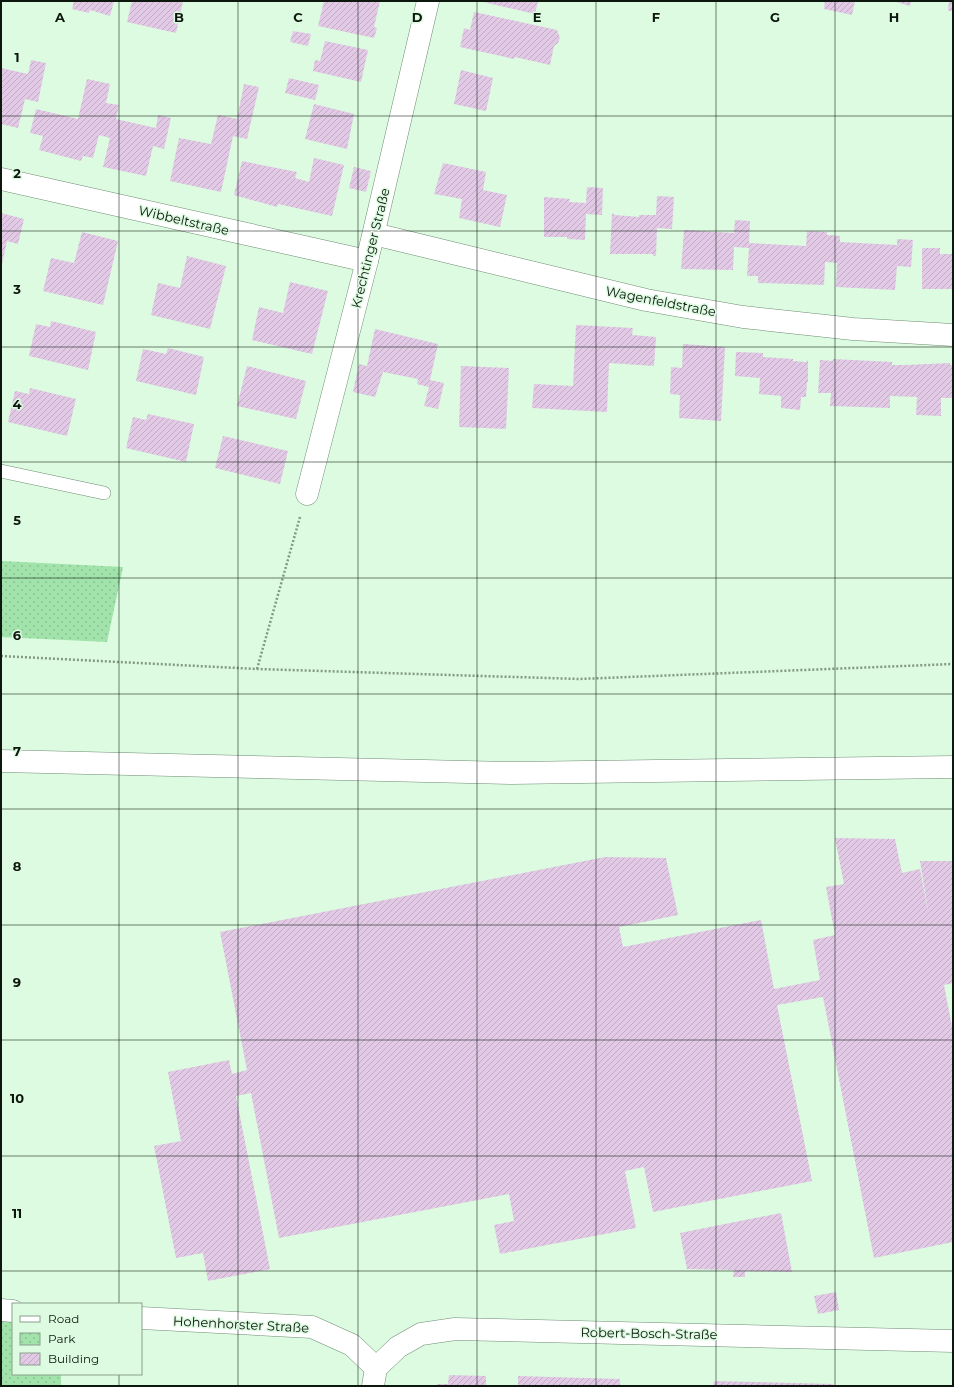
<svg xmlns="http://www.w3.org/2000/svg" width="954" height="1387" viewBox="0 0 954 1387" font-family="Montserrat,sans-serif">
<defs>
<pattern id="park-dots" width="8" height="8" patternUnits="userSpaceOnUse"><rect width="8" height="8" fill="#a1e3ab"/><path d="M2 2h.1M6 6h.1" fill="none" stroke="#89c292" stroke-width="1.8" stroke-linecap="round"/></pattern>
<pattern id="building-hatch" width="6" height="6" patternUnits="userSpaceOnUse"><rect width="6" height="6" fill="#e2c9e6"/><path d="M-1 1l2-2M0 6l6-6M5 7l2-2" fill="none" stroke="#c1acc4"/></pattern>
</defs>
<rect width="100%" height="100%" fill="#dcfbe0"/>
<g fill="url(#park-dots)">
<path d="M1,561L123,567L107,642L1,637Z"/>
<path d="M1,1315L13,1316V1374H61V1386H1Z"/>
</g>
<g fill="url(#building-hatch)">
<path d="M74,1H114L110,16L90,10L89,13L72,9Z"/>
<path d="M132,1H183L176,33L127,22Z"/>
<path d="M324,1H380L374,27L377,28L374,38L318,26Z"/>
<path d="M479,1H538L535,14Z"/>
<path d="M825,1H855L852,15L824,9Z"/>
<path d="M893,1H911L910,6Z"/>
<path d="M949,1H953V11H948Z"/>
<path d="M474,12L557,30L560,38L558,43L554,46L550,65L515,57L514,59L460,47L464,28L470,30Z"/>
<path d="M293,31L311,34L308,46L290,42Z"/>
<path d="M325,41L368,50L361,82L313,71L315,60L320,61Z"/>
<path d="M31,60L46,63L38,102L25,99L18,128L1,124V68L28,74Z"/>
<path d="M461,70L493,78L486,111L454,104Z"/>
<path d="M289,78L319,85L315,100L285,93Z"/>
<path d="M87,79L110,84L106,103L119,105L116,119L156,128L158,115L171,118L164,149L153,146L146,176L103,167L110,138L99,135L93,158L83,156L81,161L39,150L43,136L30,133L36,109L78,119Z"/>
<path d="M244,84L259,87L247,139L233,136L221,192L170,181L179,138L211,144L218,115L237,119Z"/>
<path d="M314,104L354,114L347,149L305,139Z"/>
<path d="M314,158L344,165L332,216L278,204L277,207L234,195L242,161L297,172L295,178L309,182Z"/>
<path d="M443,163L486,172L483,190L507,195L500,227L459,218L462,199L434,194Z"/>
<path d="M354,167L371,171L366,192L349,188Z"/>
<path d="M587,187L603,188L602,215L586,214L585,240L567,239V237H544V197L570,199L569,202L586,203Z"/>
<path d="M657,196L674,197L672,229L657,228L656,256H653V254H610L612,213L615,215L639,217V215H656Z"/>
<path d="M1,213L24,219L18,244L7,241L2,264Z"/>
<path d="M735,220L750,221L749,243L806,246L807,231L827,232V235L840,236V242L897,245V239L913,240L911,267L897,266L895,290L836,287L837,263L825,262L824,285L758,283V276H747L749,248L734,247L733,270L681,269L684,230L734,233Z"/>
<path d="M82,232L118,241L103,305L43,291L51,258L74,263Z"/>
<path d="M922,248H940V254H953V289H922Z"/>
<path d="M187,256L226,266L210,329L151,315L158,283L180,288Z"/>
<path d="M290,282L328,291L312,354L252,340L259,307L283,313Z"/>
<path d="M51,321L96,332L88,370L29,356L36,324L50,327Z"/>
<path d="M576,325L633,328L632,335L656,337L654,366L609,363L607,412L532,408L534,384L573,386Z"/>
<path d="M375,329L438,344L430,380L444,383L438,409L424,406L429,387L417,384L418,379L383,372L375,397L353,392L359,364L367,366Z"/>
<path d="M683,344L725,347L721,421L679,418L680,395L670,394L671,367L682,368Z"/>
<path d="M168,348L204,357L196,395L136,381L143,349L166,354Z"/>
<path d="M736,352L763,353V357L793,359V361L806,362L808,360V382H807L806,397H801L800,410L781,408V396L759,394L760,378L735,376Z"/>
<path d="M833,359L892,362V365H906L950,363V365H953V398H941V416L916,415L917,397L890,396V408L830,406L831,393H818L820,360L833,361Z"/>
<path d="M247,366L306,381L296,419L237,406Z"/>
<path d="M461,366L509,368L506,429L459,427Z"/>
<path d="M30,388L76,399L67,436L8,422L15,391L29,394Z"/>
<path d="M148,414L194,424L186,462L126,448L133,417L146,420Z"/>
<path d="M223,436L288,451L280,484L215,468Z"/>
<path d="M835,838L895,839L902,873L920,869L929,917L920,861H953V983L944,985L953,1032V1242L874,1258L823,997L777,1005L812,1181L653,1212L644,1167L625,1171L636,1228L500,1254L494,1225L514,1221L509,1194L279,1238L251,1093L236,1096L270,1269L208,1281L203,1253L176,1258L154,1146L181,1141L168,1072L229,1060L232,1074L247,1070L220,932L605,857L666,858L678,915L619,927L623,947L761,920L774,989L820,980L813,940L835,935L826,887L844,884Z"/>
<path d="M781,1213L792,1272L745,1271V1277H733L734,1270L687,1269L680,1233Z"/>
<path d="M836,1292L839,1310L818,1314L814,1296Z"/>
<path d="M449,1375L486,1376V1386H437V1384H448Z"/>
<path d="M518,1376L620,1379V1386H518Z"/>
<path d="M714,1381L833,1384V1386H713Z"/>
</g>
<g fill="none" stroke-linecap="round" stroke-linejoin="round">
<g stroke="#708c74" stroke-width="14">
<path id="service" d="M1,471L104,493"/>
</g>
<g stroke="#708c74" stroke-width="23">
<g id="minor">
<path d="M1,179L367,261"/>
<path d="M374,234L646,300L743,317L853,329L953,335"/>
<path d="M307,494L367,261L428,1"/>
<path d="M1,1310L13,1311"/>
<path d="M141,1318L312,1327L352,1345L376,1368"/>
<path d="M373,1386L376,1368L398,1347L421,1334L455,1329L953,1341"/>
</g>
</g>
<g stroke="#708c74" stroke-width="23">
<path id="secondary" d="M1,761L512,773L953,767"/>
</g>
<g stroke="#829885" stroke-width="2.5" stroke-dasharray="2 2" stroke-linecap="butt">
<path d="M1,656L257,669L579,679L953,664"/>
<path d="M257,669L300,517"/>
</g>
<use href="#service" stroke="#fff" stroke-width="13"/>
<use href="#minor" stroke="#fff" stroke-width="22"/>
<use href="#secondary" stroke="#fff" stroke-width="22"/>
</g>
<path fill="none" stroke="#0d170e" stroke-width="1" stroke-opacity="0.55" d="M119,1V1304M238,1V1386M358,1V1386M477,1V1386M596,1V1386M716,1V1386M835,1V1386M1,116H953M1,231H953M1,347H953M1,462H953M1,578H953M1,694H953M1,809H953M1,925H953M1,1040H953M1,1156H953M1,1271H953M119,1374V1386"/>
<g text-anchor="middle" stroke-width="3" stroke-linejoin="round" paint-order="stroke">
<g font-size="13" fill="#0d170e" stroke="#dcfbe0">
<text transform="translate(184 220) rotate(13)" y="5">Wibbeltstraße</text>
<text transform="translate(370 248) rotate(-76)" y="5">Krechtinger Straße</text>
<text transform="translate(661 301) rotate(11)" y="5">Wagenfeldstraße</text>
<text transform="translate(241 1324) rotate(3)" y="5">Hohenhorster Straße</text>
<text transform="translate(649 1333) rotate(1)" y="5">Robert-Bosch-Straße</text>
</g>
</g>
<g font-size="13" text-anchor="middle" font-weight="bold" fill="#0d170e" stroke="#dcfbe0" stroke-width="3" stroke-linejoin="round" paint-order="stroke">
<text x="60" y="22">A</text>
<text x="179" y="22">B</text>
<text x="298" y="22">C</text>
<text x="417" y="22">D</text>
<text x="537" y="22">E</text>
<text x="656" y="22">F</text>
<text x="775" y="22">G</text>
<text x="894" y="22">H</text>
<text x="17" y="62">1</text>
<text x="17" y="178">2</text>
<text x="17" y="294">3</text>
<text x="17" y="409">4</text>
<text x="17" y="525">5</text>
<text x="17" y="640">6</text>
<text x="17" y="756">7</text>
<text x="17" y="871">8</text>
<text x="17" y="987">9</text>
<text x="17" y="1103">10</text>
<text x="17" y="1218">11</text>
</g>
<rect width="954" height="1387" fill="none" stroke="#0d170e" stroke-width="4"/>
<rect x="12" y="1303" width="130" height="72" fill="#dcfbe0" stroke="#89a08c"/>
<rect x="20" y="1316" width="20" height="6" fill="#ffffff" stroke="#89a08c"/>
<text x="48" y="1323" font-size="12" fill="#0d170e">Road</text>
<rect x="20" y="1333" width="20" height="12" fill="url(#park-dots)" stroke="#89a08c"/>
<text x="48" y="1343" font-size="12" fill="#0d170e">Park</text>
<rect x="20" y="1353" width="20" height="12" fill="url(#building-hatch)" stroke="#89a08c"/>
<text x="48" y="1363" font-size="12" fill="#0d170e">Building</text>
</svg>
